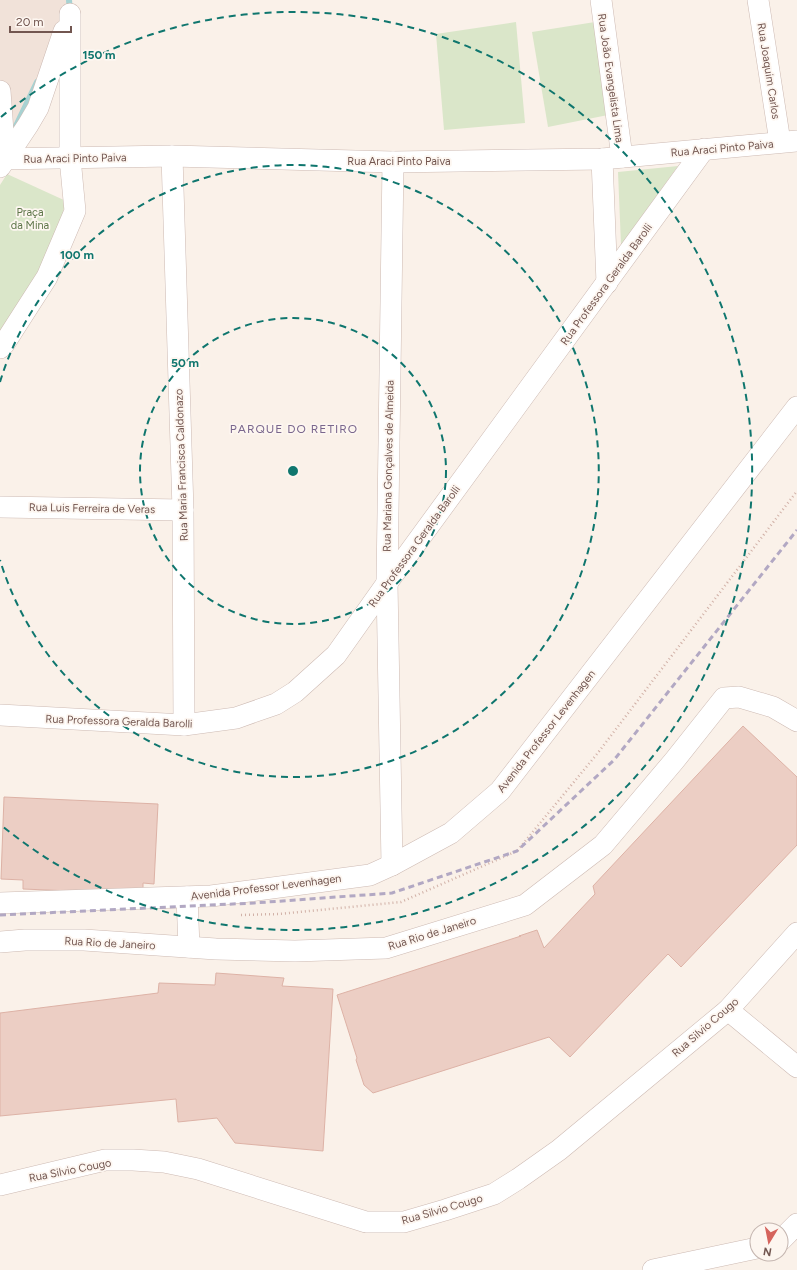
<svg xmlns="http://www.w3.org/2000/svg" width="797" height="1270" viewBox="0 0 797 1270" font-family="Figtree,sans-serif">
<rect width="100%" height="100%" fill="#faf1e9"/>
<path fill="#f1e2d9" d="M0,0H70V14L0,167Z"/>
<g fill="#dae6c9">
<path d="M516,22L525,123L444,130L436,34Z"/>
<path d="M595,22L608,115L548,127L532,32Z"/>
<path d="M678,166L621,245L618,172Z"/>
<path d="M7,174L66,201L44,282L0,347V185Z"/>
</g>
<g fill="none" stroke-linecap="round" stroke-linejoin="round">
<g stroke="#a7d2d2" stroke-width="6">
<path d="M69,0L70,12"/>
<path d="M15,128L37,82"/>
</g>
</g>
<g fill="#eccec4" stroke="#ddb2a6">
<path d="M743,726L797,777V845L681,967L668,954L570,1057L549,1037L373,1093L364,1085L356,1060L357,1058L337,995L521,936H519L537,930L544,948L595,894L593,886Z"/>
<path d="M4,797L158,804L154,884L143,883V894L23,889V880L1,879Z"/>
<path d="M216,973L284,978L282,986L333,989L323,1151L235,1143L217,1118L178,1122L176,1099L0,1116V1013L158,993L159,983L215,985Z"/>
</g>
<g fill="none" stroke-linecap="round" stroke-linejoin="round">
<g stroke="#cdbab3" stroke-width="22">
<g id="minor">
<path d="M601,0L622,157"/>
<path d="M758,0L780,142"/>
<path d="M0,91L5,159"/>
<path d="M172,156L183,510L184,725"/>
<path d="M0,159L172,156L393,162L602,159L797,141"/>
<path d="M602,159L607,283"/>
<path d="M0,167L28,125L38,108L64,31"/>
<path d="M0,348L4,344L47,277L75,211L70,158V14"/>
<path d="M0,507L183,510"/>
<path d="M0,715L184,725L236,718L276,704L295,692L336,655L387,583L704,149"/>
<path d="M392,865L387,583L393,162"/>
<path d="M187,897L189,947"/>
<path d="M0,903L211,896L370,875L392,865L451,833L500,791L797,407"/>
<path d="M0,942L25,940H84L216,949L295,951L386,948L525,905L603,845L674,761L724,698L739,697L773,707L797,721"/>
<path d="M728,1010L797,1067"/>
<path d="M0,1185L105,1160H133L164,1162L198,1169L366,1222H404L445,1210L494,1194L518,1179L559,1150L728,1010L797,933"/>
<path d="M781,1240L797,1224"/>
<path d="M653,1270L757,1248"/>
</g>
</g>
<path stroke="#d1b1a7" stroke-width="2.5" stroke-dasharray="1 3" stroke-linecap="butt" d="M241,915L279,914L401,902L517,851L597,754L797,491"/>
<use href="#minor" stroke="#fff" stroke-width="21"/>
<path stroke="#b2a8c3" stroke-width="3" stroke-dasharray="6 4" stroke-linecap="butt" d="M0,915L254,903L392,893L517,851L614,760L797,530"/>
</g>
<g fill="none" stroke="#0f766e" stroke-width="2" stroke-dasharray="7 5">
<circle cx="293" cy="471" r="153"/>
<path d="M0 382A306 306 0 1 1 0 560"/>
<path d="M1 117A459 459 0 1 1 1 825"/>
</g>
<g text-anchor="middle" stroke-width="3.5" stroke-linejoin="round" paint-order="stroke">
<g font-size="11" fill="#725650" stroke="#fdf6f0">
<text transform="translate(769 71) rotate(81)" y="4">Rua Joaquim Carlos</text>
<text transform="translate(611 78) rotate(82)" y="4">Rua João Evangelista Lima</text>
<text transform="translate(722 148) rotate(-5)" y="4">Rua Araci Pinto Paiva</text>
<text transform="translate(75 158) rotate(-1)" y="4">Rua Araci Pinto Paiva</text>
<text x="399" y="165">Rua Araci Pinto Paiva</text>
<text transform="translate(606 284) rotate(-54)" y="4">Rua Professora Geralda Barolli</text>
<text transform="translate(181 465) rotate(-92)" y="4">Rua Maria Francisca Caldonazo</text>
<text transform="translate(388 466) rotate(-89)" y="4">Rua Mariana Gonçalves de Almeida</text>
<text transform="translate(92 508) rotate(1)" y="4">Rua Luis Ferreira de Veras</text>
<text transform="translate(414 546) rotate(-54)" y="4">Rua Professora Geralda Barolli</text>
<text transform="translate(119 721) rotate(2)" y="4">Rua Professora Geralda Barolli</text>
<text transform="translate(546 731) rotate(-52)" y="4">Avenida Professor Levenhagen</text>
<text transform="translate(266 887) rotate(-7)" y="4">Avenida Professor Levenhagen</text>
<text transform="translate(432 933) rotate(-17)" y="4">Rua Rio de Janeiro</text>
<text transform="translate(110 943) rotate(3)" y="4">Rua Rio de Janeiro</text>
<text transform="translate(705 1027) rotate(-41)" y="4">Rua Silvio Cougo</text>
<text transform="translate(70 1170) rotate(-11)" y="4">Rua Silvio Cougo</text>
<text transform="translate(442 1209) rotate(-16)" y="4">Rua Silvio Cougo</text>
</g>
<g font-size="11" fill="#5e7649" stroke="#fdf6f0">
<text x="30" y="216">Praça<tspan x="30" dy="13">da Mina</tspan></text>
</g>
<g font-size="12" letter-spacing="1" fill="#7a678d" stroke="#fdf6f0">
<text x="294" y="433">PARQUE DO RETIRO</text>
</g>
</g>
<circle cx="293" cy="471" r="6" fill="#0f766e" stroke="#fdf6f0" stroke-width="2"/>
<g font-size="12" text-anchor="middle" font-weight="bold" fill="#0f766e" stroke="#fdf6f0" stroke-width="3.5" stroke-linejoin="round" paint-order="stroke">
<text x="99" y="59">150 m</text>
<text x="77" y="259">100 m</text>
<text x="185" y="367">50 m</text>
</g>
<g transform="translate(769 1242) rotate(190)"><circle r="19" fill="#fdf6f0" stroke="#c5b6b0"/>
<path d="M0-3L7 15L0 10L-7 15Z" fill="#d5645d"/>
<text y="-6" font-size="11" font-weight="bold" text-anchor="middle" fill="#725650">N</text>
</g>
<path d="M10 26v6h61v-6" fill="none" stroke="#725650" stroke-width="2"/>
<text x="16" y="26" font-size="12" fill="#725650" stroke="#fdf6f0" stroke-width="3" paint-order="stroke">20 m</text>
</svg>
